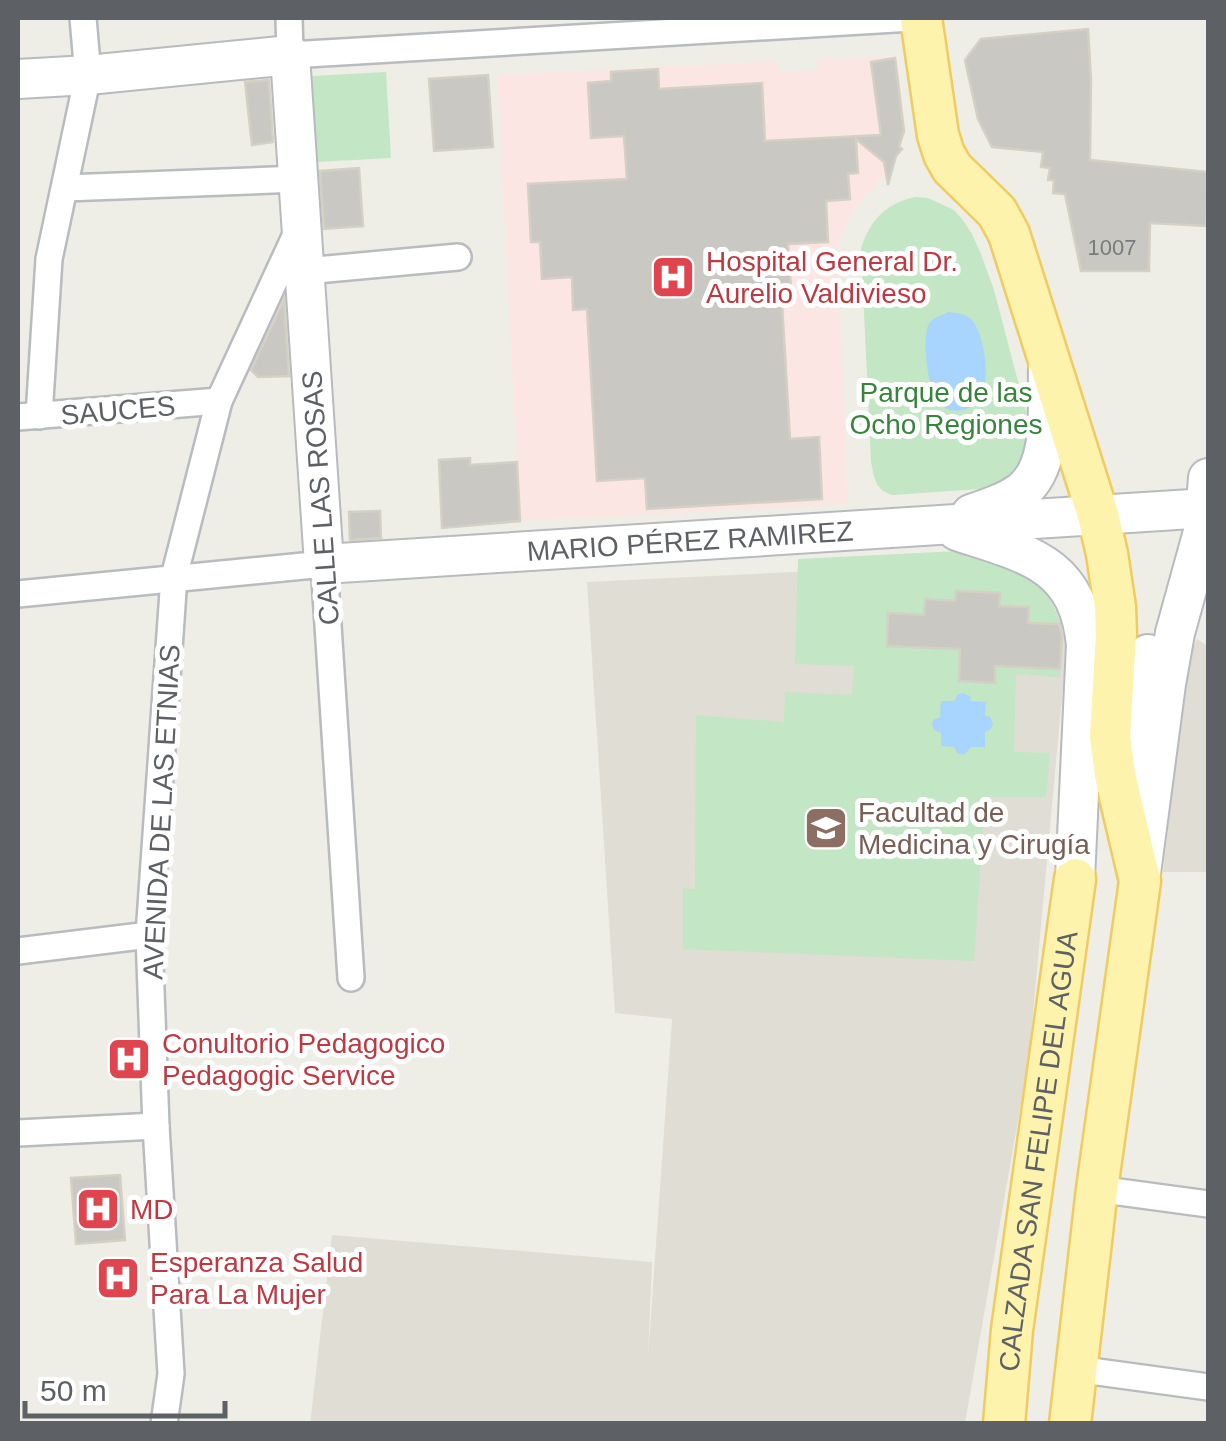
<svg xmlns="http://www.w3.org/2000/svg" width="1226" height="1441" viewBox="0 0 1226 1441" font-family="Arial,sans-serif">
<rect width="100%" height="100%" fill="#efeee6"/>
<g fill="#dfddd4">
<path d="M813,571L1048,604L1067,642L1029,1057L965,1423L310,1424L332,1235L652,1262L648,1358L672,1019L615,1013L587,582Z"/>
<path d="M1197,639L1208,646V872H1163L1186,662Z"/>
</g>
<path fill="#fbe6e3" d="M897,56L906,131L901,147L902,149L889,165L892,168L855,207L837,244L848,504L520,521L497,75L777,61L778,71L785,72L817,70V60Z"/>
<g fill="#c3e6c4">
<path d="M386,72L391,158L317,162L312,76Z"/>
<path d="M915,197L928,198L954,210L963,220L972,234L981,254L994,290L1030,427L1024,473L994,488L893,495C875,491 874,477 871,461L861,249C869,221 886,203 915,197Z"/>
<path d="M958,551L1010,562L1027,570L1049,597L1062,624L1060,677L1016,674L1014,752L1050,753L1046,797H985L974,961L683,949V888L695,889L696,715L784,722L785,692L852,695L854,666L795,664L798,559Z"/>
</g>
<g fill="#a8d5fd">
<path d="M949,312C957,313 965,314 971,319C985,332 992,388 979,402C974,407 964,410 957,411C949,411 942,407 937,401C928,389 921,336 929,324C934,317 941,315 949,312Z"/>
<path d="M963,693L970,696L971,701L986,702L985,715L990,717L993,724L991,729L985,732V747H971L964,755L957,753L954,747L941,746V733L934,730L932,725L933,720L940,717L941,701H954L958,694Z"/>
</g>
<g fill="#cac8c3" stroke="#d4d0c4" stroke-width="2.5">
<path d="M1088,29L1091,79L1090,160L1208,172L1206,226L1150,223L1149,271H1081L1065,194L1053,193L1054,180H1048L1050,168L1041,167L1043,152L992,147L978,119L965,60L981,39Z"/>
<path d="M895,58L904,131L899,147L902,149L896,156L888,185L884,162L856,139L858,173L848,174L850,199L826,201L828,242L788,244L792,303L782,304L790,439L819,437L822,499L647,509L645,478L597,481L587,309L573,310L572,277L542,279L540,242H531L528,184L627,179L624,136L591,138L588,83L611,81V72L658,69L659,89L762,83L765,141L881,135L871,62Z"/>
<path d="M488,75L493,147L434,151L429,79Z"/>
<path d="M269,80L273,142L252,145L245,82Z"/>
<path d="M359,168L363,226L324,229L320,171Z"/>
<path d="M284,300L289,376L258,377L251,370Z"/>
<path d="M470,458V465L517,462L520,521L442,528L439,460Z"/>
<path d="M380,511L381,538L350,540L349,512Z"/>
<path d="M956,591L1000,593L999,606L1029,607L1028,623L1059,624L1062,636L1060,669L995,666V683L959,681L960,649L887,646L888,613L924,615L925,599L955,601Z"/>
<path d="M120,1175L125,1240L76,1244L71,1178Z"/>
</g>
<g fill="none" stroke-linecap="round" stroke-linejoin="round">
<g stroke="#b8bbbf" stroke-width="30">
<g id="street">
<path d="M289,18L290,55L912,18"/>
<path d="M65,188L299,179"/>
<path d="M305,271L458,257"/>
<path d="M39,416L49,259L88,75L83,18"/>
<path d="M18,417L219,401"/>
<path d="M18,594L324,564L351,978"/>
<path d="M18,951L149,935"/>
<path d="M18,1133L156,1126"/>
<path d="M1097,1189L1208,1204"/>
<path d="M1076,1369L1208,1387"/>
<path d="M164,1424L171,1374L156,1126L149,935L174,577L219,401L299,228"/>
</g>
</g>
<g stroke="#b7babf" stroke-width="42">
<g id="secondary">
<path id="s1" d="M18,79L88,75L290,55L324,564L1208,508"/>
<path d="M971,514C989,508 1007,502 1022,491C1054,465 1047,407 1048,369"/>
<path d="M957,531C1026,554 1078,562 1086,645L1075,879"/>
<path d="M1113,779L1130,736L1148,654"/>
<path d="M1141,873L1166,684L1175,633L1204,528L1208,478"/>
</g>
</g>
<g stroke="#efcb60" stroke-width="45">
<g id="primary">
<path d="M921,18L938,135L944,154L952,168L997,212L1009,234L1098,515L1107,554L1115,607L1116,634L1110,736L1115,775L1140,881L1097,1189L1070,1424"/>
<path id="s2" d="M1004,1424L1012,1330L1075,879"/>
</g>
</g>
<use href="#street" stroke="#fff" stroke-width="25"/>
<use href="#secondary" stroke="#fff" stroke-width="38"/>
<use href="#primary" stroke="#fdf3ad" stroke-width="40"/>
</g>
<defs>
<g id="hospital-square" transform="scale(2.25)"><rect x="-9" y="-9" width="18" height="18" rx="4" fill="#e0444e" stroke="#fff"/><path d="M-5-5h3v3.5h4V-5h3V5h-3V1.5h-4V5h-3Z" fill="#fff"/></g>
<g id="university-square" transform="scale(2.25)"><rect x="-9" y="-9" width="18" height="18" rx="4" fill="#8d6e63" stroke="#fff"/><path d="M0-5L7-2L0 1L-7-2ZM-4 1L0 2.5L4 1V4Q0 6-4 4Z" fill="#fff"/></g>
</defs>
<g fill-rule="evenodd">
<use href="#hospital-square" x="673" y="277"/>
<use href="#university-square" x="826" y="828"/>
<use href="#hospital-square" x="129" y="1059"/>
<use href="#hospital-square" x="98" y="1209"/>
<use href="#hospital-square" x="118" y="1278"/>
</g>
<g text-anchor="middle" stroke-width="10" stroke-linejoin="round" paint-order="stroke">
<g font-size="22" fill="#787b7d">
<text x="1112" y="255">1007</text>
</g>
<g font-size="28" fill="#be3a42" stroke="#fff" text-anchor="start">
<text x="706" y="271">Hospital General Dr.<tspan x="706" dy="32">Aurelio Valdivieso</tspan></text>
<text x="162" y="1053">Conultorio Pedagogico<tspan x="162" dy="32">Pedagogic Service</tspan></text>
<text x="130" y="1219">MD</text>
<text x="150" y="1272">Esperanza Salud<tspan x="150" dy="32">Para La Mujer</tspan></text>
</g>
<g font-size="28" fill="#37843d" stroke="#fff">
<text x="946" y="402">Parque de las<tspan x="946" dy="32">Ocho Regiones</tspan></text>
</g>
<g font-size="28" fill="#5d6166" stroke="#fff">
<text transform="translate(118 410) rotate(-5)" y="10">SAUCES</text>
<text transform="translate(320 498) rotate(-94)" y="10">CALLE LAS ROSAS</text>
<text dy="10" stroke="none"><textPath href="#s1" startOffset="1150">MARIO PÉREZ RAMIREZ</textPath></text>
<text transform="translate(161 812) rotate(-87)" y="10">AVENIDA DE LAS ETNIAS</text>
<text dy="10" stroke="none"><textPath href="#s2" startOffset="275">CALZADA SAN FELIPE DEL AGUA</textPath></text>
</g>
<g font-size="28" fill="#785e54" stroke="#fff" text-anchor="start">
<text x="858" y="822">Facultad de<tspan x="858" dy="32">Medicina y Cirugía</tspan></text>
</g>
</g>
<rect width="1226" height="1441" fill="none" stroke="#5d6166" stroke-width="40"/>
<path d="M25 1401v15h200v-15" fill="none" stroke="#5d6166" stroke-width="5"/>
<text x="40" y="1401" font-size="30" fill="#5d6166" stroke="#ffffff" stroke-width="8" paint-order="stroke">50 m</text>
</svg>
